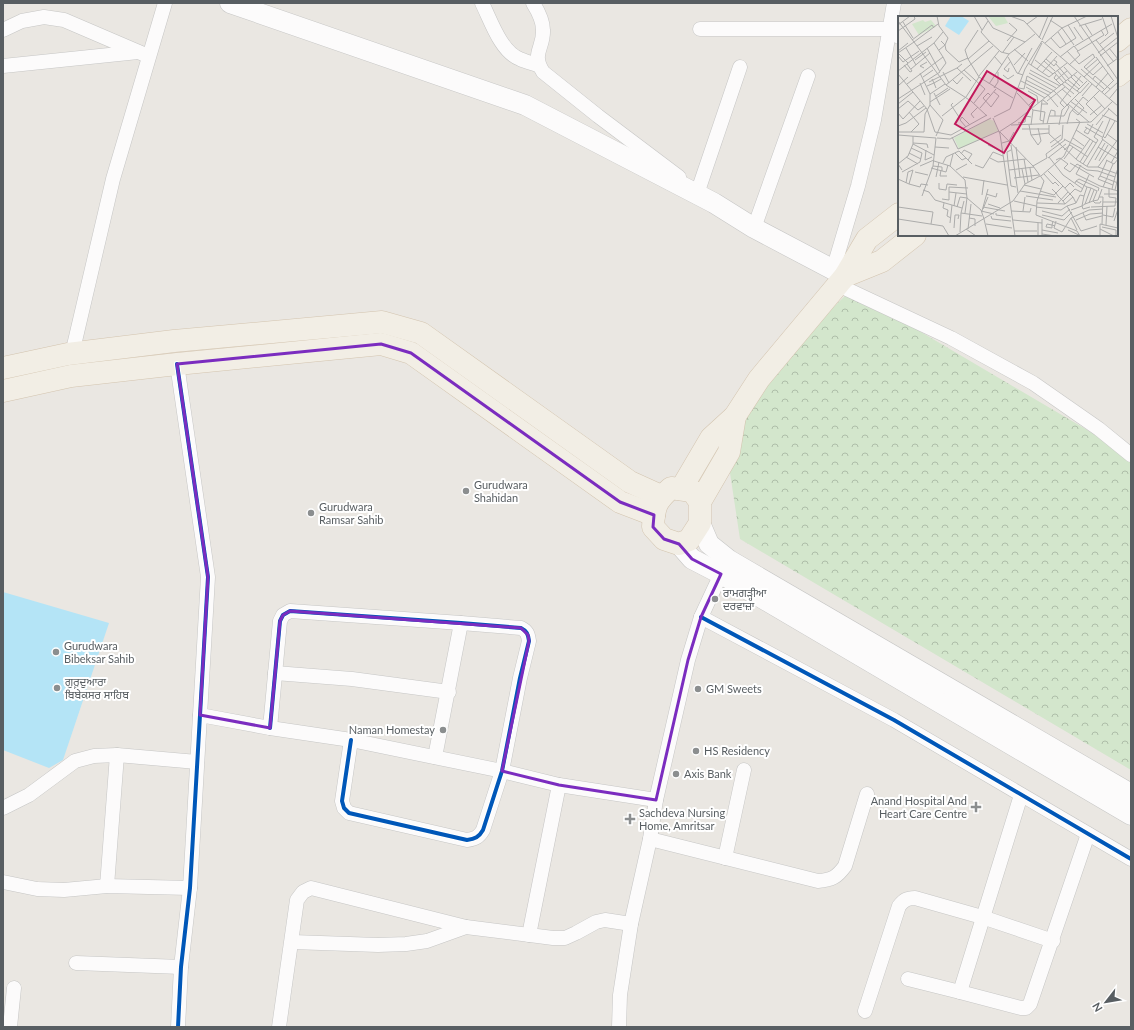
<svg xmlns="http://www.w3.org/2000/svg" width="1134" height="1030" viewBox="0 0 1134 1030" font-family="Lato,'Noto Sans Gurmukhi',sans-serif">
<defs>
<pattern id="forest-crowns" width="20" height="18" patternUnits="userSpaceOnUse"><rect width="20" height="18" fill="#d3e6cc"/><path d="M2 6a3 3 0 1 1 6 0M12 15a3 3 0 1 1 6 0" fill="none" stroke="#aebea9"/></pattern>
</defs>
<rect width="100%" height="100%" fill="#eae7e2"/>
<path fill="url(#forest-crowns)" d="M851,290L882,309L1106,441L1131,460V770L740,539L727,453L756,383Z"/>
<path fill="#b4e4f6" d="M3,592L109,623L63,760L49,768L3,750Z"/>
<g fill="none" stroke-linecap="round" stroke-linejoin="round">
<g stroke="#c6c6c5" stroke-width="15">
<g id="street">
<path d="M482,3C491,21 501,52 520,59C526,62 532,63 538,65"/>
<path d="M533,3C538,11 543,20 543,30C544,48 531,53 543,72L598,116L679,177"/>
<path d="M700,29H890L899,37"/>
<path d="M3,30L22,21L44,17L64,20L148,56"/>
<path d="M3,66L138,52"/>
<path d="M698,191L740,67"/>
<path d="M754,228L808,76"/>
<path d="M833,270L858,186L874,120L894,3"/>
<path d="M838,285L951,338L1033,383L1099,429L1131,455"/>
<path d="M72,354L113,179L165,3"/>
<path d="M177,364L208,577L190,888L181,967L178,1027"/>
<path d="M701,617L894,720L1131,859"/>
<path d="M275,673L352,679L449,692"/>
<path d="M200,715L270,728L351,740L502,771L559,785L656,800"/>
<path d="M270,728L280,621L283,615L290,611L461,623L521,628C527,631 528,634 529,641L520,678L502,771L483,830C479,837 475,839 467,840L349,813L344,808L342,801L351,740"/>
<path d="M435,757L461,623"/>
<path d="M1021,795L960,992L1021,1008H1026L1030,1004L1088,834"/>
<path d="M3,808L29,795L75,761L94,756L117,755L197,762"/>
<path d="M650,839L818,881C832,880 837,877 845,866L867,794"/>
<path d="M725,858L744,770"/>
<path d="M3,882L37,889L64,890L107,886L190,888"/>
<path d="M107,886L117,755"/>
<path d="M529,935L559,785"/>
<path d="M292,942L378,945L406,944L427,941L466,927"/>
<path d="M76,963L181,967"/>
<path d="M908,979L960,992"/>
<path d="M865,1011L899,906C904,900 907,898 915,898L982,917L1053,941"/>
<path d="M10,1027L14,988"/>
<path d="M279,1027L297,900L303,892L311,888L466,927L553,938H565L576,933L596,922L605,920L631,924"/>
<path d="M619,1027L620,995L631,924L650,839L656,800L688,660L701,617L721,574"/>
</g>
</g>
<g stroke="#c6c6c5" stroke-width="21">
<g id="secondary">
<path d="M230,3L525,105L714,203L754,228L845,276"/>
<path d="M700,523L709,544L729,560L1131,794"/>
<path d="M679,544L692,559L721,574L1131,815"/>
</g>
</g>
<g stroke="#d3c4af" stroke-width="23">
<g id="primary">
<path d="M1117,41L1131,29"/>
<path d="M1117,76L1131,65"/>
<path d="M845,276L882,261L915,235"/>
<path d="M3,368L68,354L174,341L382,322L421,333L630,482L661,496"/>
<path d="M3,391L71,376L177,364L381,344L411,353L620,502L654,515"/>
<path d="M681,489L711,438L735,416L759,379L845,276L867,239L899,214"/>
<path d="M700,502L692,491L671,488C656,501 654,507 653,527L664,539L679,544L689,540L700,523V502L729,452L735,416"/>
</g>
</g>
<use href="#street" stroke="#fcfbfb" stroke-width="14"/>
<use href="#secondary" stroke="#fcfbfb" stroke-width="20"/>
<use href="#primary" stroke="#f2eee5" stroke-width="22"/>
<g stroke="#fff" stroke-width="6">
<g id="cycleway">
<path d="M177,364L208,577L190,888L181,967L178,1027"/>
<path d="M701,617L894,720L1131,859"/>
<path d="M270,728L280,621L283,615L290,611L461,623L521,628C527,631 528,634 529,641L520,678L502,771L483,830C479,837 475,839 467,840L349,813L344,808L342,801L351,740"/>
</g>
</g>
<use href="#cycleway" stroke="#0057b8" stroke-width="4"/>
</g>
<path fill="none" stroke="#7b2cbf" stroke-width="3" stroke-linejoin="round" d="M381,344L411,353L620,502L654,515L653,527L664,539L679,544L692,559L721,574L701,617L688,660L656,800L559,785L502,771L529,641L528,635L521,628L290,611L283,615L280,621L270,728L200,715L208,577L177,364Z"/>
<g fill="#8b8e8f" stroke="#fff" stroke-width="1.5">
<circle cx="466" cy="491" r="4"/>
<circle cx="311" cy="513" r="4"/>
<circle cx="715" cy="599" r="4"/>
<circle cx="56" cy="652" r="4"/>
<circle cx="57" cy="688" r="4"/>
<circle cx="698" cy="689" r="4"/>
<circle cx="443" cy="730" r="4"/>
<circle cx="696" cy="751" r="4"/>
<circle cx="676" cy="774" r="4"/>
<path d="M974 801h4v4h4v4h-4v4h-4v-4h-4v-4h4z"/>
<path d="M628 813h4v4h4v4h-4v4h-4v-4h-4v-4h4z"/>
</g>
<g text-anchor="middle" stroke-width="4" stroke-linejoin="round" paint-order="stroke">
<g font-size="11" fill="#585e62" stroke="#fff" text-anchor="start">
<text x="474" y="489">Gurudwara<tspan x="474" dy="13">Shahidan</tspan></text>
<text x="319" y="511">Gurudwara<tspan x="319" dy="13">Ramsar Sahib</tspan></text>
<text x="723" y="597">ਰਾਮਗੜ੍ਹੀਆ<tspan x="723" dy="13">ਦਰਵਾਜ਼ਾ</tspan></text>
<text x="64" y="650">Gurudwara<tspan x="64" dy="13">Bibeksar Sahib</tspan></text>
<text x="65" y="686">ਗੁਰੂਦੁਆਰਾ<tspan x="65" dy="13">ਬਿਬੇਕਸਰ ਸਾਹਿਬ</tspan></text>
<text x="706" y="693">GM Sweets</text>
<text x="435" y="734" text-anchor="end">Naman Homestay</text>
<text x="704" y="755">HS Residency</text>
<text x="684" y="778">Axis Bank</text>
<text x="967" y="805" text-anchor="end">Anand Hospital And<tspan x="967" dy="13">Heart Care Centre</tspan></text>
<text x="639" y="817">Sachdeva Nursing<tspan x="639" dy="13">Home, Amritsar</tspan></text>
</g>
</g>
<g transform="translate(898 16)">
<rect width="220" height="220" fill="#eae7e2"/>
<path d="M90,0H106L110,7L98,10ZM25,4L27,6L33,4L38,10L21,19L14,8ZM91,103L96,105L100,115L61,133L56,122Z" fill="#d3e6cc"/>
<path d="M53,0H63L71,5L61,19L47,10Z" fill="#b4e4f6"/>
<path fill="none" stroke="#acacab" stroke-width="1" d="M39,0L41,10L50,22L47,29L48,34L61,46L70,42M76,0L84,14M87,0L95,12L127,26L137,18M112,0L126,5L143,23M176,0L220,64M204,0L210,17L207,20M213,0L220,22M152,4L164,12L189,0M0,5L16,26L0,37M90,5L83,16L91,25M5,6L15,22M40,8L16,26L48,69L95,30M129,8L140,0M187,8L194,19M0,9L12,0M181,10L204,3M176,11L185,24M0,15L17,3L16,0M160,16L168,28M141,22L150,0M153,22L162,32L178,22L170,9M14,24L34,9L36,12M144,24L155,0M198,24L216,46M109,25L119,14L111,7M144,25L220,90M147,27L164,12L176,29M202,28L216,17M19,30L34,21M176,30L180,35L206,19L203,14M177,30L214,8M8,32L18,49M211,32L220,43M116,33L130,45M41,34L47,29L43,25M0,35L10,27M169,35L181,48L195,38L197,42M105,36L116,21M0,37L10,47M200,37L220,21M0,40L5,46L21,35M96,40L104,49M202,40L220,26M110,41L119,57L125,59M162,41L176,30M198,41L215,64M70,43L67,34L80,14M148,43L156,50L159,46L156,44M17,44L28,36M137,44L155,58M146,45L157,55M130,47L151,61L169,47M64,48L59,52L73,65M158,48L171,63M6,49L12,56L14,55L9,48M116,49L127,37M133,49L144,27M171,49L182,39L179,35M209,50L220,42M166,51L174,60M186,51L195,59L205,50M186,51L197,41M26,52L22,50L29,46M111,52L110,56L106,53L113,45M13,53L32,37M139,53L154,36M183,53L206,73M188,53L200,43M66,54L87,73L76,87M132,54L162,70M159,54L168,65M0,55L36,27L45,16M42,55L48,47L45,41M45,56L51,67M156,56L166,67M22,57L32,78M131,57L158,72M144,57L159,40M0,58L29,93L37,116L53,119L89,99M120,58L134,32M105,59L110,63L116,59M158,59L156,62L163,69M176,59L185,67M81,60L101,35M129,60L156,75L171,91L166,100H151L149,108M25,61L35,54M173,61L182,70M186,61L202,46M34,63L36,67L43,63M195,63L197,60L212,73M55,64L59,68L65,61M128,64L153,77M158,64L169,55M170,64L181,73M123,65L150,79L160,91M189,65L179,75L182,77L191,67M31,66L59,52M167,66L179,75M22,67L27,79M9,68L45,41L36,27M91,68L111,38M164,68L176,78M48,69L73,85L89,100M0,70L10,61M29,70L36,67L38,72M128,71L147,82M198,71L210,57M96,72L100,66V56M121,72L126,73L129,60M164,73L173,81M130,75L139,80L140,87M204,76L216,64M36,77L42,89M119,77L135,94L147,96L145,108M207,78L220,66M38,80L50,72M93,80L90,77L85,82L93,91L101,80L96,76M184,80L194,68M195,80L207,93M115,82L81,61L70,43L91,25L103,36L111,38L127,26M0,83L42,56L29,32M211,83L220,72M144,84L142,104L145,105M149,85L167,71M172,85L189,97M32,86L52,73M55,87L53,89L61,101M0,88L15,76M144,88H150L145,84M170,88L191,106M32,89L45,104L38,120M131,89L136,84L132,80M166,91L162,87L183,60M82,92L98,73M210,92L220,101M0,93L10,85L20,94L26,90M174,94L180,99L186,92L177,83M11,96L21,108L13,116M0,97L5,103L22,85M192,99L204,89M204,99L220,106M44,100L68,81L81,61M151,100L153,94L157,95V100M200,100L188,88L202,74M96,101L112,93L127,53L144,25M76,102L73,98L80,91M95,102L102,118L117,220M212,103L204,123L220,135M120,107L127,106L128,100L133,101M169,108L172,97L185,81L190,85M189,108L205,117M195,108L192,114L204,121M113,109L193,106L215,85M131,109L133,119L151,117M133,109L135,94M151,109V118L179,144L190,151H200L220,158M161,109L164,94L181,77M198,109L211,93M0,110L8,107L28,92M68,111L62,104L64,101L72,109M187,111L189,112L192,114L190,118L186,116L189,112M124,113H151M178,114L198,127M0,116H26L27,98L32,89V78L47,68M101,116L118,105L179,56M102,116L135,150L146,165L139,185L138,199L179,215L182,220M209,118L220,126M0,119L38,122M133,119L140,129L143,125L140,112M205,120L207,122L217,105M54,121L60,133M39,122L52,123L93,102M175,122L186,130M166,123L184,133M200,124L196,121L205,105M15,127L29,128L30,132M104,127L111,125L116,116M152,127L163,119M15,128L36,139M90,129L103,135M113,129L120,177M37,131L51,132M118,131L122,161M153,131L164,123L165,109M200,131L220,143M60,133L101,115M28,134L27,144L34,141M113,134L109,136L110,146L113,170L118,171M166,134L172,129L190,141M11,137L23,143M57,137L64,144L68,142M63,138L66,134L74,138L70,144M8,141L20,148M151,141L165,159L185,173M92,142L100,146L128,143M150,142L168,128M126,143L130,166M166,143L175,131M178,143L192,123M158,144L162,142L170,148L166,152L172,156L179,148L189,154L200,155L217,161L220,152M197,144L207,127M208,144L216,148L220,143M209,144L202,160L220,167M36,145L52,150L67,164L69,182L83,194L86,203M201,145L210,129M182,146L195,125M45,147L48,141L61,135L74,148M172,147L196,161M213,147L220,135M185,148L200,124M77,149L85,152L95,136L105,140M183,149L178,158L202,170L220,175M22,150L36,144M35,150L44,151V155M52,150L55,138M135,150L149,142L148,138L167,124M189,150L205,123M200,151L220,123M33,152L48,156L50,149M132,152L134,164M124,153L127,168M4,154L0,148L10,140L15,128V120M15,154L11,168L22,171L23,168L30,169M43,154L42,160H49M58,154L69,148M111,154L136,151M4,156L22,146L24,137L13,132M17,156L30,159M146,158L155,168L157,166L161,170M143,160L166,140L182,106L178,103M202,160L200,163L215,169M38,161L41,146M65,161L109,169M116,162L141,159M0,163L11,168M178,165L181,163L201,172L200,175M8,167L10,156L15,154M41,167V173L48,174M177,167L178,165L189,171L186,180L182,179L178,187M126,169L143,173M165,170L172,178L177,173L183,176L191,159M189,171L193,172L187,188L184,190L185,193L192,191M205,171L215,148M167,172L172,167L176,171M154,173L158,177L160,180L165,185L167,188L175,181L172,178L165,185M214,173L217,161M25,174L31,176L37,184L64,192M48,174L49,168L59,169M217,174L220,161M122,175L158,181M142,175L156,179L165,170L150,155M69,178L51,176V171L70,172M88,178L98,181L99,177M206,178H220M84,179L86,164M24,180L35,150L38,122M128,180L155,184M201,181H205L204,208M44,183L51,184V176M116,185L138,190M203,185L202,187H197L195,185L200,184L204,173M205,186H220M46,187L45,192L50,194L49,200L53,202M139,187L167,188M160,187L170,176M191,187L196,174M90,188L102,192M187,188L195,185L199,175L193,172M56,190L58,177M169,190L178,187L175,181M0,191L35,196M59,191L62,181L69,182L67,197M85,191L107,195M138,191L163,194L169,190L183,215L199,210M193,191L217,190L218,182L211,181V172M85,193L90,181M173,194L184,190L186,180M83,195L96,198M84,195L90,173M113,195L132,196L133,192M125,195L127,181M144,195L164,200L172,193M63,197L66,185M98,197V199L113,201M185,197L188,204L204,200M144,199L166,204L174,196M205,199L215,201L217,192M93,200L94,203L113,205M71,202L77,203V210M173,202L191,194L205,193M0,203L45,210L51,220M86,203L90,220M115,204L144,207M178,204L192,198L205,197M155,205L154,209V212L148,211L149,208L154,209L157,210M158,205L156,212L164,216L173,202L179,214M216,205L220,193M52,207L54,189M140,207V220M33,208L35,196M88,208L114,212M208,209L209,190M204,211L218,214V220M56,212L57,199H61L60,203M68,213L78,220M70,213L73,188M202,213L216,220M144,214L160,217M170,214L181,219M116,215H139M62,216L63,197L84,200M144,218L157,220M202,219V208L220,212M57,220L115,185L127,168L142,160M144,220V203"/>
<path fill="#c2185b" fill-opacity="0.15" stroke="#c2185b" stroke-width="2" d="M89,55L137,84L106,137L57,108Z"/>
<rect width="220" height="220" fill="none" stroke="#585e62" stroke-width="2"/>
</g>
<rect width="1134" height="1030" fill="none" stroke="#585e62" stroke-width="8"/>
<g transform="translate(1106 1002) rotate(239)" stroke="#ffffff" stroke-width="3" paint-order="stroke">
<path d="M0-3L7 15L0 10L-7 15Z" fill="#585e62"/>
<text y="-6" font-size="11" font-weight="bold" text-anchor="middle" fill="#585e62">N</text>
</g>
</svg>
